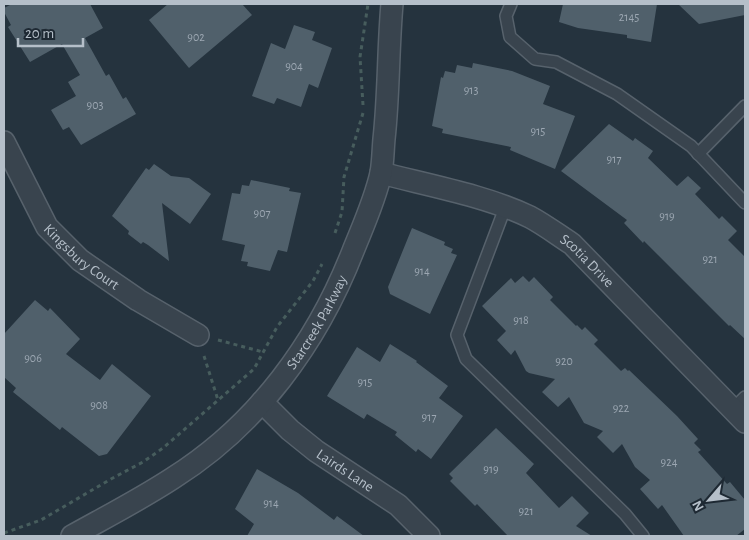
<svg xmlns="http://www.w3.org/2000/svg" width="749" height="540" viewBox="0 0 749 540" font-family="'Alegreya Sans',sans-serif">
<rect width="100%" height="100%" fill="#25333e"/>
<g fill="#50606b">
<path d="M12,4H90L103,28L85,38L106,76L109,74L123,99L126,97L136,114L81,145L69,127L63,130L51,110L76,96L68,82L80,75L62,44L30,62L8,27L11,25L4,12V8Z"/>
<path d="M168,4H242L252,15L189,68L149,20Z"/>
<path d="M563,4H657L651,42L627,38V35L578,28L559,22Z"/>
<path d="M678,4H745V15L699,24Z"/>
<path d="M294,25L315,32L312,40L332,48L318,88L309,84L301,107L277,98L274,104L252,96L271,43L285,49Z"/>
<path d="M473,63L512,71L550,86L543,104L575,116L555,169L510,150L511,147L442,133L443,129L432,126L441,77L443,78L445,71L455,73L457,65L472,68Z"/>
<path d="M609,124L633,141L635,138L653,151L648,158L677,186L688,176L701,188L695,194L719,219L722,216L737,231L728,240L745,257V339L730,325L729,326L644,241L643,243L624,223L627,220L561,171Z"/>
<path d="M154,164L171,176L189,178L211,194L190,224L162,203L169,261L148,245L143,242L141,244L128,234L129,231L112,216L146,168L149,170Z"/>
<path d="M251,180L290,188L289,191L301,193L287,252L278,250L270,271L247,266L248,262L241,261L245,245L222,240L232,193L240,194L242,185L249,186Z"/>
<path d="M412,228L445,242L444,245L453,249L451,253L457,255L430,314L390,294L388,287Z"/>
<path d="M523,276L529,282L534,277L553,297L550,300L576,326L577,325L582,330L585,327L598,340L594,344L621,371L625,368L628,371L629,370L677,416L698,439L694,443L701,450L698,452L727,484L730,482L745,500V529L736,536H684L662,505L658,509L640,489L650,480L635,467L622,444L613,453L597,437L603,431L584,423L569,397L558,407L542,392L555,379L529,373L526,371L515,350L511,355L497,340L506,331L482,306L511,278L515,283Z"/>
<path d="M35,300L48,311L50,308L80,339L66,354L100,380L112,364L151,396L107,454L99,456L62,427L60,430L13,392L16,388L4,377V334Z"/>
<path d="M390,344L417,361L416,362L448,386L439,398L463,416L431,459L418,449L416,452L395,435L397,432L367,414L364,419L327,396L357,347L380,362Z"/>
<path d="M496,428L534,464L526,473L559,508L572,496L589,513L576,526L592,536H508L477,504L475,506L450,481L453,478L449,474Z"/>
<path d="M257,469L298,493L334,520L337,516L364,536H247L254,524L235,509Z"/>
</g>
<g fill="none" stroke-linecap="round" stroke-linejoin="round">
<g stroke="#57626c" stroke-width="14">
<g id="lane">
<path d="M511,4L506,16L510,37L535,59L556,62L617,94L691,146L745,203"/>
<path d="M698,154L745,106"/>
<path d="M505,208L457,335L466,359L625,514L643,536"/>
<path d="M733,409L745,397"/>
</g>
</g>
<g stroke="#57626c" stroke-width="24">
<g id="street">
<path id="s1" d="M4,142L47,227L80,260L138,300L198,335"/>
<path id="s2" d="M381,173C427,185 487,196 530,217C545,225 558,235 572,244L745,422"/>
<path id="s3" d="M262,402L290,430L316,451L398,505L429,536"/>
<path id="s4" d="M72,536C106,517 141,499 173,478C257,425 317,343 353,251C363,226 375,200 381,173C383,162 383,150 384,139C389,94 388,49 392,4"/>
</g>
</g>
<g stroke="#475d5d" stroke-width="3" stroke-dasharray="4 4" stroke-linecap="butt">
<path d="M363,105L360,57L368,4"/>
<path d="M335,233L342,212L344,177L363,113"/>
<path d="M218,340L263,352"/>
<path d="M204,356L218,400"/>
<path d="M4,533L41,520L111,479L143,462L163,448L254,369L277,327L313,281L322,264"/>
</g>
<use href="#lane" stroke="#39444e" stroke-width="11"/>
<use href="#street" stroke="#39444e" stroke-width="21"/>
</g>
<g text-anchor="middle" stroke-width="5" stroke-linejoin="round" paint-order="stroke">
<g font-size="12" fill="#9ca7b2">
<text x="629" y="21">2145</text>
<text x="196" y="41">902</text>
<text x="294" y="70">904</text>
<text x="471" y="94">913</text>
<text x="95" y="109">903</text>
<text x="538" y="135">915</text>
<text x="614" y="163">917</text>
<text x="262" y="217">907</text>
<text x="667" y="220">919</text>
<text x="710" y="263">921</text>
<text x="422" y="275">914</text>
<text x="521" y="324">918</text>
<text x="33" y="362">906</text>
<text x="564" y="365">920</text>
<text x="365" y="386">915</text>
<text x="99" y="409">908</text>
<text x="621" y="412">922</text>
<text x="429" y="421">917</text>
<text x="669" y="466">924</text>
<text x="491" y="473">919</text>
<text x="271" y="507">914</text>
<text x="526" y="515">921</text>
</g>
<g font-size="15" fill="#b5bfc9" stroke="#1e2933">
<text dy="5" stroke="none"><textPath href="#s1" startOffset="141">Kingsbury Court</textPath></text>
<text dy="5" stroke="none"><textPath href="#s2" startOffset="228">Scotia Drive</textPath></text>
<text dy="5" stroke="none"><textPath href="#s4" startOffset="331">Starcreek Parkway</textPath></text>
<text dy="5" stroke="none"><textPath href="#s3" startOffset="108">Lairds Lane</textPath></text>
</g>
</g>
<rect width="749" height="540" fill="none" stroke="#b5bfc9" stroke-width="10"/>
<g transform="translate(709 500) rotate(242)" stroke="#1e2933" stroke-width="4" paint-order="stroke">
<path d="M0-4L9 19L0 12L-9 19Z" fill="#b5bfc9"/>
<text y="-8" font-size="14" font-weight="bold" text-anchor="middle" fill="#b5bfc9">N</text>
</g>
<path d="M18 38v8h65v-8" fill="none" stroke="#b5bfc9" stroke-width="2.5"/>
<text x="25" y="38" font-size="15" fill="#b5bfc9" stroke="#1e2933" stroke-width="4" paint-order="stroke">20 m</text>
</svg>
